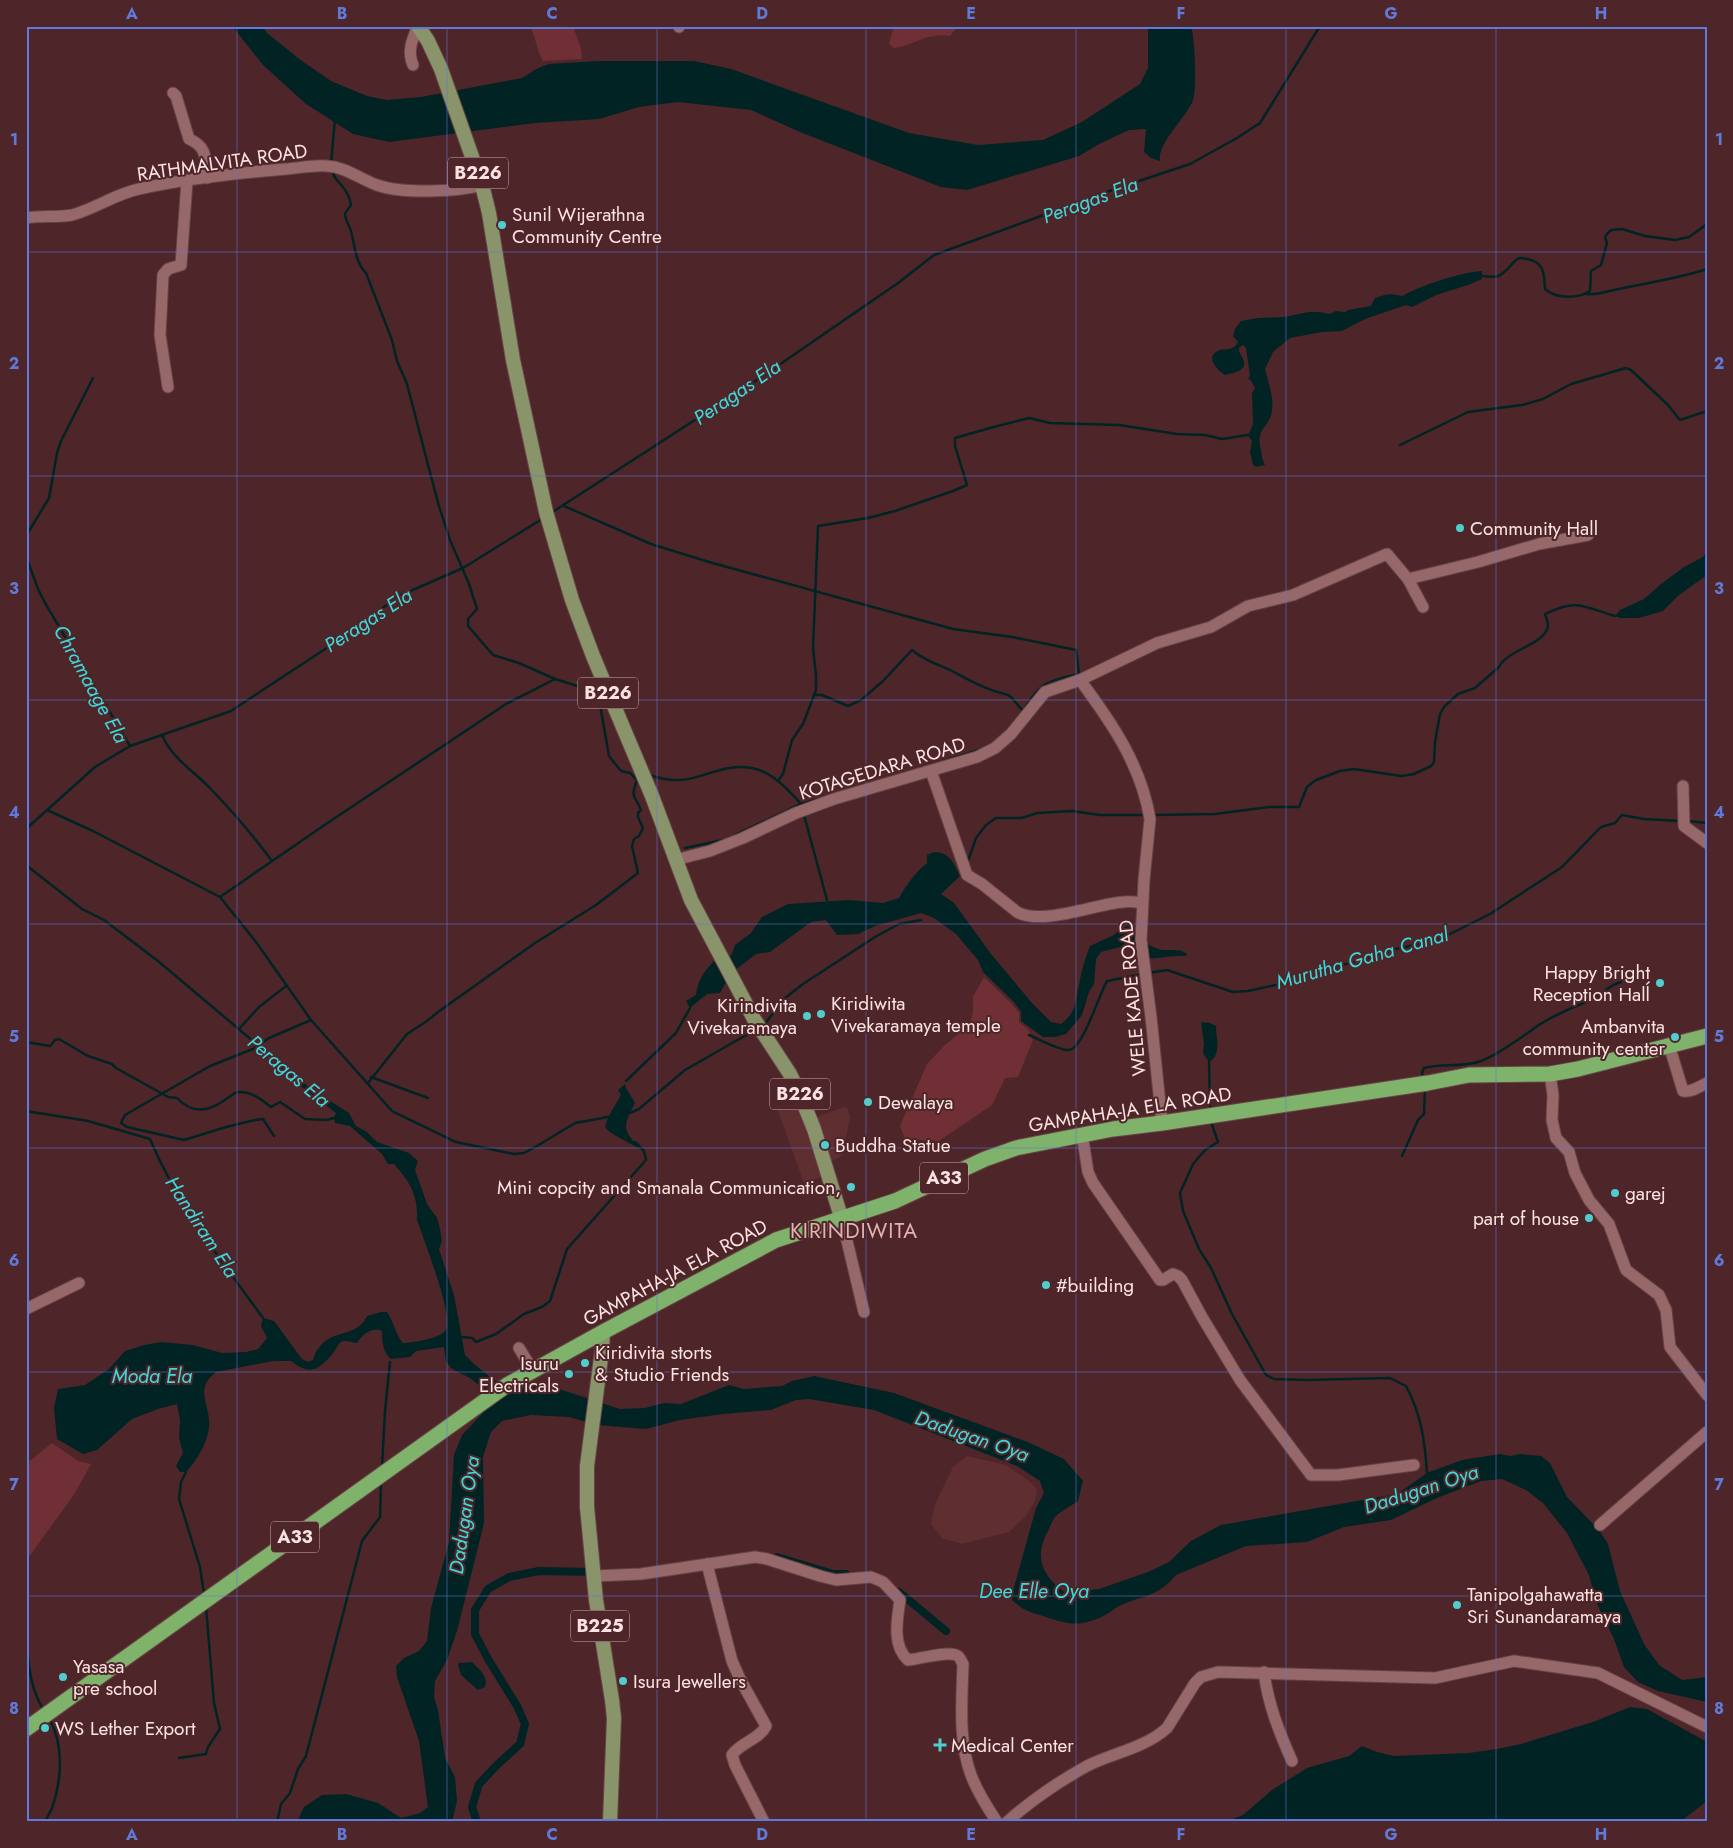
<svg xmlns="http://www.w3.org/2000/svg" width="1733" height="1848" viewBox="0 0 1733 1848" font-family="Jost,sans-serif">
<rect width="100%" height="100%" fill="#4e2629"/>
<g fill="#5e2e31">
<path d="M793,1096L797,1098L808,1120L844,1107L847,1108L850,1117L843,1153L840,1157L823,1165L824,1170L821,1177L804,1183L776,1105Z"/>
<path d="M967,1456L1006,1465L1029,1481L1037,1489L1035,1501L1025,1517L1009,1532L962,1544L942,1538L931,1524L935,1504L953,1467Z"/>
</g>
<g fill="#702f35">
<path d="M531,26H573L581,49L582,59L543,61L539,53Z"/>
<path d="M894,26H958L950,36C926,32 916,45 894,48L889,44Z"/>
<path d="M984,977L1011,1003L1019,1013V1022L1029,1030L1033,1040L1018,1077L1005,1078L992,1105L939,1141L905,1139L900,1126L927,1064L944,1046L970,1024L973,1012V997Z"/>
<path d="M52,1443L78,1461L91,1464L75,1493L26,1561V1464Z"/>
</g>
<g fill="#012324">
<path d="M232,26H262L267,33L302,61L331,81L367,96L387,100L421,97L522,78L538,68L549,64L597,61H694L731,69L909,133L978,145L1043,140L1082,122L1140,84L1148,68V26H1191C1195,39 1197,88 1193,100C1187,117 1157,143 1160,161L1151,158L1144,152L1146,129L1129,130L1099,144L1079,156L967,190L941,187L800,132L751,110L678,102L639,107L599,119L535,123L389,142L353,134L306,104L263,65Z"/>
<path d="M1482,271V279L1468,285L1436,295L1412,307L1406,305L1365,319L1342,331L1322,332L1290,338L1273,352L1265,369C1268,382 1274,397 1272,411C1269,429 1255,428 1261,450C1262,457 1262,459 1265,465L1256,467L1253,465L1250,452L1252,441L1248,436L1253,424L1252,393L1255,388L1252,382L1248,378L1250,376L1246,348L1243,345L1239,348C1239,353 1241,354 1243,359C1249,371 1233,373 1225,375C1216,369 1204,356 1220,350C1224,349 1228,350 1232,348C1236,346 1236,345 1238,342L1233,336L1235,329L1241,321L1258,318L1284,317L1309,312H1320L1329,314L1336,311L1345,312L1348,310L1371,306L1375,298C1387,294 1390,293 1402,296C1423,285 1457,273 1482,271Z"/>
<path d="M1707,551V575L1679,595L1663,611L1639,618H1620L1615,616L1620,610L1644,599L1661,584L1684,567L1703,557Z"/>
<path d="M934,852C950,852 954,864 960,876L941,894L954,903L991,954L1032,1003L1051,1022L1061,1024C1077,1012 1075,1002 1079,985C1081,972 1085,958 1090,946L1114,935L1119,930L1127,926C1141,930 1139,942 1141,955L1132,952L1129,948L1124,946L1101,952L1096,959L1094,984L1089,992L1082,1015L1066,1034L1055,1037H1043L1021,1021V1012L1014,1002L983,972L978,960L956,934L934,918L921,913L875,926L858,934L837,935L826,920L811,922L770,952L756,954L726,977L727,980L720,993L707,994L690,1008L686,1001L696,995C698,979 705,970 716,959L719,964L732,954L735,945L751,933L762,917L788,904L849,900L883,903L899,898C907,884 915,873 927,863V855Z"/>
<path d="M1142,943C1149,944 1152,947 1158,949C1168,952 1179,947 1187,954L1186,956C1170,955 1158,960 1143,958Z"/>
<path d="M1201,1022L1210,1023L1216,1026C1216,1038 1222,1055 1209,1062L1203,1053L1204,1044Z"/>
<path d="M258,1045L310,1088L349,1113L356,1126L367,1132L377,1142L409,1153L418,1161L415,1170L427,1204L437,1218L440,1229L442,1241L439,1249L454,1295L465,1355L474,1364L508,1391L544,1384L620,1409L645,1408L664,1403L681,1404L729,1385L744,1389L782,1386L792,1381L814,1376L894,1393L1030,1443L1064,1459L1083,1481L1078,1501C1071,1506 1061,1511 1055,1517C1052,1521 1050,1527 1048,1531C1033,1558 1043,1577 1066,1593L1099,1589L1148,1572L1169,1562L1191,1541L1221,1525L1397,1494L1427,1473L1462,1460L1500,1454L1510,1456L1520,1454L1541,1456L1550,1463L1567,1497L1599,1530L1608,1544L1620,1591L1644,1644L1659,1665L1682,1680L1707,1677V1702L1658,1691L1638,1682L1624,1667L1614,1639L1597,1604L1589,1575L1567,1533L1543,1503L1526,1490L1502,1479L1481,1481L1437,1498L1391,1520L1344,1527L1307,1542L1246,1546L1176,1575C1158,1597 1143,1595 1119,1606C1113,1609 1109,1614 1103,1616C1080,1628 1066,1624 1043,1616C1030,1612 1022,1610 1012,1600L1013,1591L1036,1508L1044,1493L1040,1481L1017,1466L874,1410L809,1399L796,1400L771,1410L723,1414L680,1420L646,1429L597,1425L569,1417L531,1415L502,1421L491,1432L483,1457L484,1523L457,1631L447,1660L435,1681L434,1697L438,1710L445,1758L455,1777L457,1801L452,1822L351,1820L349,1822H297L304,1807L322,1795L346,1794L378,1803L401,1818L420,1813L428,1807L419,1741L397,1677L396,1666L404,1658L419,1651L427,1641L431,1608L449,1542L454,1455L462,1435L496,1399L470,1378L452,1369L446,1362L444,1347L416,1351L410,1357L391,1359C383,1353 382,1341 382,1331C372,1327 363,1334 357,1343C352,1343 346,1339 341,1342C338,1344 336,1349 334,1352C320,1369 311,1377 291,1361H273L216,1372C196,1388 207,1399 209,1419C211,1438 198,1459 186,1472H180L176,1466L183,1453L179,1438L180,1420L177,1404L158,1409L132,1419L97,1450L83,1454L57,1439L54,1408L58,1389L85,1385L109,1369L125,1351L144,1345L161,1342L193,1345L222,1353L246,1352L258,1349L267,1338L261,1326L263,1318L274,1321L302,1359L308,1362L313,1360C325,1324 355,1342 367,1316L381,1312H387C394,1322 395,1334 403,1343C413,1343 441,1338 446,1330C454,1316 423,1238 417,1220C418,1195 410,1182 394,1164H388L382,1154L350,1126L335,1123L334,1118L336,1113L293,1080Z"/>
<path d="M625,1084L626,1088L635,1103C624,1124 621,1129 639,1147L638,1148C629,1142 609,1134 605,1127C608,1115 615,1106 621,1095L618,1090Z"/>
<path d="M472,1662C479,1669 489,1677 485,1687L478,1690L461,1675L458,1665L459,1663Z"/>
<path d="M1630,1707L1647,1709L1707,1742V1801L1680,1822H1225L1243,1815L1272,1790L1307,1768L1349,1756L1362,1746L1377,1752L1394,1756L1469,1753L1497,1749L1521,1744L1593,1722Z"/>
</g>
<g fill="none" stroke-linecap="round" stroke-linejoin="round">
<g stroke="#012324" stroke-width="2.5">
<path d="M331,164L335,119"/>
<path d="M332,169C333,179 340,182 345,190C348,194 350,200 351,205C349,209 345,211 345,215C346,220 349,226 351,231C355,246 355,262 366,273L392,340L397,361L407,384L438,503L450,540L469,584L477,609L468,619V626L493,655L519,663L555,679"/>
<path d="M1483,276C1488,276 1493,278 1498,276C1506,273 1510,265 1516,260C1520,257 1523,258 1527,259C1545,262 1544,275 1545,289C1556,299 1578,299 1590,291L1591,271L1601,265L1607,243L1605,237L1607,234L1611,230L1622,229L1645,236L1675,240L1689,237L1707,224"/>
<path d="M1586,294C1597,295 1604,292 1614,290C1645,283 1676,279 1707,269"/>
<path d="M1400,445L1468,412L1522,405L1543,399L1571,384L1626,368L1631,370L1668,405L1680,420L1707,411"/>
<path d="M564,506L651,544L709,562L953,629L1012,637L1076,650L1079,674C1047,681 1041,682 1023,711"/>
<path d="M551,513L763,376L898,283L934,255L1115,189L1190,164L1237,138L1260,123L1320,26"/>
<path d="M26,536L49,498L57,453L61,441L93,378"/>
<path d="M26,556L38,589L45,603L130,746L95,767L26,829"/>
<path d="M814,695H822L848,706L861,700L883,681L912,650C925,661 935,663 950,670C971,681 984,689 1008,695L1012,698L1023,711"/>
<path d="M162,735C171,757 192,770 209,787C231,810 253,835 272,861"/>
<path d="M130,746L231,711L345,636L399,596L463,568L542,519"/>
<path d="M944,761L982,749"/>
<path d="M648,775C658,777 669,781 679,780C692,780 705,774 717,771C756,759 776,775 801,804"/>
<path d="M778,781L783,774L792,740L803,724L816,690V676L813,648L818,526L868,518L895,511L953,491L967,485L955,446V438L990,428L1029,418L1050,423L1119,425L1177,434L1205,435L1222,439L1248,435"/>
<path d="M47,810L93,831L220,897L256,942L311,1020L392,1111L456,1142L514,1154L524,1153L537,1146L575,1123L608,1117"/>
<path d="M804,815L827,900"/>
<path d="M1154,815L1215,814L1269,807H1299L1307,787L1316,780L1340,771L1354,769L1401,776L1414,774L1431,766L1434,762L1435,742L1440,714L1444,707L1458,694L1475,688L1499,667C1508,649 1545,645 1548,626C1548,622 1546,617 1545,614C1577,598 1584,607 1615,616"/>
<path d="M1688,821L1707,823"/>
<path d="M735,835L801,804L819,799"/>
<path d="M685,848L723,840"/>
<path d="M967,864L976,838L986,825L996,818H1022L1037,813L1072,811L1100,815H1146"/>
<path d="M26,865L82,909L104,920L158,961L260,1047"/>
<path d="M220,897L326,824L506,704L555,679L587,689L599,699L609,756L621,771L630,773L637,780C630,799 635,795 641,810L638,813V817L643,828L639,836L634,839L632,846L638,873L596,905L535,943L438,1012L427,1021L407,1034L368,1083"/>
<path d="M1148,973L1167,970L1233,992L1248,991L1280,984L1301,974L1355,962L1395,949L1436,941L1490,914L1562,867L1601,827L1615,823L1622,815L1644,819L1680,821"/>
<path d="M764,1025L785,998L803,984L875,937L899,924L921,920"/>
<path d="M239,1029L259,1007L286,986"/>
<path d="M1029,1035C1039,1039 1058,1050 1069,1050C1083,1049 1099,994 1107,981L1143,974"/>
<path d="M26,1042L50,1046L55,1040L59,1039L88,1056L112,1064L116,1068L168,1097L177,1098C194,1116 211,1111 229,1097C233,1095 234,1092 239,1092C251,1091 262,1100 271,1107L280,1102L305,1119L327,1120L337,1117"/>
<path d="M1209,1062L1210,1107"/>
<path d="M371,1077L428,1098"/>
<path d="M1423,1078L1422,1073L1424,1068C1443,1063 1462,1068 1481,1061C1500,1054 1520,1038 1536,1027C1554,1014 1575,1007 1595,998C1604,993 1609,985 1621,982"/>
<path d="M626,1081L676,1033L690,1008"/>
<path d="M26,1111L88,1121L150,1139C178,1206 221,1260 263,1318"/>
<path d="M630,1113L639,1109L685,1070L755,1030"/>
<path d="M1211,1122L1218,1142L1205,1150L1193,1164L1180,1193L1183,1211L1199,1249L1211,1268L1232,1314L1266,1375L1274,1379L1307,1380L1390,1378L1406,1386C1421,1414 1425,1441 1427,1473"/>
<path d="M274,1136L263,1119L255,1120L226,1127L184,1140L127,1127L121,1123L125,1115L210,1066L253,1049L269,1038L311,1020"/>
<path d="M1402,1156L1418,1120L1424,1114L1425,1088"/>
<path d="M462,1337L472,1338L476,1342L496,1334L524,1314L542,1307L550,1301L567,1249L646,1160L644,1151L635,1142"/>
<path d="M382,1467L385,1411L390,1362"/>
<path d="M186,1472L181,1482L179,1499L200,1567L204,1594"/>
<path d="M27,1620C27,1651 27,1683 43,1709"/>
<path d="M179,1758L206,1754L208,1747L220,1729L214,1703L206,1607"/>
<path d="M45,1822C47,1817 50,1813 52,1808C62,1780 64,1744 49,1718"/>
<path d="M277,1822L281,1804L290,1793L298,1769L306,1756L362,1541L380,1517L381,1483"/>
</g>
<g stroke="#012324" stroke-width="8">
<path d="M777,1557L833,1574H846"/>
<path d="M899,1592L946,1631"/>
<path d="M477,1822L472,1807L479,1784L498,1764L520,1744L525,1724L517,1706L488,1659L475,1634V1610L488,1589L509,1577L539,1571L595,1572"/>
</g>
<g stroke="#674447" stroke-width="13">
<g id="minor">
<path d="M679,26V27"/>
<path d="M413,65C407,51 412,40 418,26"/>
<path d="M173,93L176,96L189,139C208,147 205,159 207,178"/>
<path d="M26,218C41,215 57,218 72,215C95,209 115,194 139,189C187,178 237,173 286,169C299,168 314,165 327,166C346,167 360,179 377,185C401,194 457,192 482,185"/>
<path d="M168,387L160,335L163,275L168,269L181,265L187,181"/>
<path d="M1408,579L1478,562L1539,544L1588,535"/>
<path d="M1080,680C1112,723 1141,765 1150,819L1144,880L1141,940L1151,1017L1162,1123"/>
<path d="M931,771L967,875L982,884L1017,912C1042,926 1095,904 1123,902C1129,901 1136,902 1142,903"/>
<path d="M1683,786L1684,826L1707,843"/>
<path d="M675,860L710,851L743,838L796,813L834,799L977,757L995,748L1011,734L1045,692L1080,680L1157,643L1211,627L1248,606L1293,595L1387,554L1408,579L1423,607"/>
<path d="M1669,1045L1683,1091C1691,1093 1700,1086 1707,1083"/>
<path d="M1550,1074L1553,1095L1552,1120L1556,1138L1569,1152L1575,1173L1589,1200L1609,1224L1626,1270L1659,1295L1666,1310L1670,1347L1707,1395"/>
<path d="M1082,1134L1088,1172L1093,1183L1160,1280H1163L1173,1274L1178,1276L1182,1280L1202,1317L1240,1380L1311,1475H1338L1414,1465"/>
<path d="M842,1220L864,1312"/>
<path d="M26,1309L79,1283"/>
<path d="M519,1348L533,1371"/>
<path d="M1600,1525L1707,1432"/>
<path d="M707,1564L732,1661L740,1679L766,1726C759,1740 741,1742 732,1755L735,1765L764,1822"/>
<path d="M594,1576L641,1574L755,1557L767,1559L820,1576L836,1580L871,1577L883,1582L900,1600C897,1620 892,1646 908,1660C919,1659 946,1651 956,1655C960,1656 961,1661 963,1664C962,1700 958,1741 971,1775C977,1791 987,1807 997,1822"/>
<path d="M1264,1672C1268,1704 1279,1732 1292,1761"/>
<path d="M1007,1822C1029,1802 1061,1780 1087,1766C1113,1753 1145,1748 1167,1728L1195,1683L1201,1677L1218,1672L1435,1678L1514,1661L1598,1673L1707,1727"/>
</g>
</g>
<g stroke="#674447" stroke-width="16">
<g id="major">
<path d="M418,26L428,41L441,69L482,185L489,213L513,360L546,512L572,600L593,656L652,796L691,900L754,1019L790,1074L801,1097L814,1129L842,1220"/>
<path d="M603,1332L602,1350L587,1466V1507L596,1600L612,1700L614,1718L610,1822"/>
</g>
</g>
<g stroke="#674447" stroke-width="17">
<path id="highway" d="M26,1729L507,1385L603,1332L776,1240L895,1201L985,1159L1016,1148L1113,1129L1162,1123L1428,1083L1469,1075L1550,1074L1578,1069L1707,1036"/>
</g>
<use href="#minor" stroke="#97686a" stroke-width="11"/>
<use href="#major" stroke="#89946a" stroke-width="14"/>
<use href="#highway" stroke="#7fb26a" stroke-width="15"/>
</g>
<path fill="none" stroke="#607adb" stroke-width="1" stroke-opacity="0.55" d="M237,26V1822M447,26V1822M657,26V1822M866,26V1822M1076,26V1822M1286,26V1822M1496,26V1822M26,252H1707M26,476H1707M26,700H1707M26,924H1707M26,1148H1707M26,1372H1707M26,1596H1707"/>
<g fill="#52cdcf" stroke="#4e2629" stroke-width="2">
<circle cx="502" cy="225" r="5"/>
<circle cx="1460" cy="528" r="5"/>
<circle cx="1660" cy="983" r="5"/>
<circle cx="821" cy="1014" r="5"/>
<circle cx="807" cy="1016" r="5"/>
<circle cx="1675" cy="1037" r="5"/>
<circle cx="868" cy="1102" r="5"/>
<circle cx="825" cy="1145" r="5"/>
<circle cx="851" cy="1187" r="5"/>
<circle cx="1615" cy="1193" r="5"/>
<circle cx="1589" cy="1218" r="5"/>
<circle cx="1046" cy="1285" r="5"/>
<circle cx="585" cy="1363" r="5"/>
<circle cx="569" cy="1374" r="5"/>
<circle cx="1457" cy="1605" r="5"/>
<circle cx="63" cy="1677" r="5"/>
<circle cx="623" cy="1681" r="5"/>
<circle cx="45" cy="1728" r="5"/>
<path d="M937.5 1737.5h5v5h5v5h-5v5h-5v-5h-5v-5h5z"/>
</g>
<g text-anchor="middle" stroke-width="4" stroke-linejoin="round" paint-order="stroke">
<g fill="#4e2629" stroke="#c8aaaa" stroke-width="1">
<rect x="448" y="157.5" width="60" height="31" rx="4"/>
<rect x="578" y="677.5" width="60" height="31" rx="4"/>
<rect x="770" y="1078.5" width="60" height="31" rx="4"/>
<rect x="920" y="1162.5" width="48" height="31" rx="4"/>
<rect x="271" y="1521.5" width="48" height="31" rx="4"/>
<rect x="571" y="1610.5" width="58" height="31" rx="4"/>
</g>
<g font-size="18" font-weight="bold" fill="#fde2e2">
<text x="478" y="179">B226</text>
<text x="608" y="699">B226</text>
<text x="800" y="1100">B226</text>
<text x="944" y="1184">A33</text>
<text x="295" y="1543">A33</text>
<text x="600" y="1632">B225</text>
</g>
<g font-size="19" fill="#fde2e2" stroke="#4e2629">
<text transform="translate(222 162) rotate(-8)" y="7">RATHMALVITA ROAD</text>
<text transform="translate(882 768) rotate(-17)" y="7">KOTAGEDARA ROAD</text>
<text transform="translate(1132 998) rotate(-95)" y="7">WELE KADE ROAD</text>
<text transform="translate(1130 1109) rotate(-9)" y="7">GAMPAHA-JA ELA ROAD</text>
<text transform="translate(675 1272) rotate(-28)" y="7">GAMPAHA-JA ELA ROAD</text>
</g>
<g font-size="19" fill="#fde2e2" stroke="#4e2629" text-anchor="start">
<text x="512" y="221">Sunil Wijerathna<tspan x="512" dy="22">Community Centre</tspan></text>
<text x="1470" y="535">Community Hall</text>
<text x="1650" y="979" text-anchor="end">Happy Bright<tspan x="1650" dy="22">Reception Halĺ</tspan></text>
<text x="831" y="1010">Kiridiwita<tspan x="831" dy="22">Vivekaramaya temple</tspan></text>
<text x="797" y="1012" text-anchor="end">Kirindivita<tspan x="797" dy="22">Vivekaramaya</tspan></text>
<text x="1665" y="1033" text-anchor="end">Ambanvita<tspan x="1665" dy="22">community center</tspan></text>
<text x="878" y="1109">Dewalaya</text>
<text x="835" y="1152">Buddha Statue</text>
<text x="841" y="1194" text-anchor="end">Mini copcity and Smanala Communication,</text>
<text x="1625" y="1200">garej</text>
<text x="1579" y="1225" text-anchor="end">part of house</text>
<text x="1056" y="1292">#building</text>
<text x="595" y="1359">Kiridivita storts<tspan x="595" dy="22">&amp; Studio Friends</tspan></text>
<text x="559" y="1370" text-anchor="end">Isuru<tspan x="559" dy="22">Electricals</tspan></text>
<text x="1467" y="1601">Tanipolgahawatta<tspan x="1467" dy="22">Sri Sunandaramaya</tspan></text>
<text x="73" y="1673">Yasasa<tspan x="73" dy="22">pre school</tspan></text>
<text x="633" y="1688">Isura Jewellers</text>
<text x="55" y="1735">WS Lether Export</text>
<text x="951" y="1752">Medical Center</text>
</g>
<g font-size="20" font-style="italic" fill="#3ddadd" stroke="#4e2629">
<text transform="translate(1090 200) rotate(-20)" y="7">Peragas Ela</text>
<text transform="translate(737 392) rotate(-34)" y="7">Peragas Ela</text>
<text transform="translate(368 620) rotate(-33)" y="7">Peragas Ela</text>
<text transform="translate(91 684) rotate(61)" y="7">Chramaage Ela</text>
<text transform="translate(1362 958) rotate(-16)" y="7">Murutha Gaha Canal</text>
<text transform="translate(289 1071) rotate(40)" y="7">Peragas Ela</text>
<text transform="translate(202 1227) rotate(57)" y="7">Handiram Ela</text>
<text x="152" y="1383">Moda Ela</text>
<text transform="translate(972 1436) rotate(19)" y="7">Dadugan Oya</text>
<text transform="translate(1421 1489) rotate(-18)" y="7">Dadugan Oya</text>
<text transform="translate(464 1515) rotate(-82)" y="7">Dadugan Oya</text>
<text x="1034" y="1598">Dee Elle Oya</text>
</g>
<g font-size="21" letter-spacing="1" fill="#e5b1b2" stroke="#4e2629">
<text x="854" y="1238">KIRINDIWITA</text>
</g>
</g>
<rect width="1733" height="1848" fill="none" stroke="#4e2629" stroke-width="55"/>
<rect x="28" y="28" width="1678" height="1792" fill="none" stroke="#607adb" stroke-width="2"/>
<g font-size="16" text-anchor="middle" font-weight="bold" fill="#607adb">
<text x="132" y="19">A</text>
<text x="342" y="19">B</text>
<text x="552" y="19">C</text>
<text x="762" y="19">D</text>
<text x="971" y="19">E</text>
<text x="1181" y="19">F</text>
<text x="1391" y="19">G</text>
<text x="1601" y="19">H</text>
<text x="14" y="145">1</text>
<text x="1719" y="145">1</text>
<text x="14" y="369">2</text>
<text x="1719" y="369">2</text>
<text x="14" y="594">3</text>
<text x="1719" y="594">3</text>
<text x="14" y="818">4</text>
<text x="1719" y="818">4</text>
<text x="14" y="1042">5</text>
<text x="1719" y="1042">5</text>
<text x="14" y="1266">6</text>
<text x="1719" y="1266">6</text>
<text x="14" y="1490">7</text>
<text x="1719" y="1490">7</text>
<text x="14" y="1714">8</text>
<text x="1719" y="1714">8</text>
<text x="132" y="1840">A</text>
<text x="342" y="1840">B</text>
<text x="552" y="1840">C</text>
<text x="762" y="1840">D</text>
<text x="971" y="1840">E</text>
<text x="1181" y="1840">F</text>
<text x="1391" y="1840">G</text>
<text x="1601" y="1840">H</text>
</g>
</svg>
